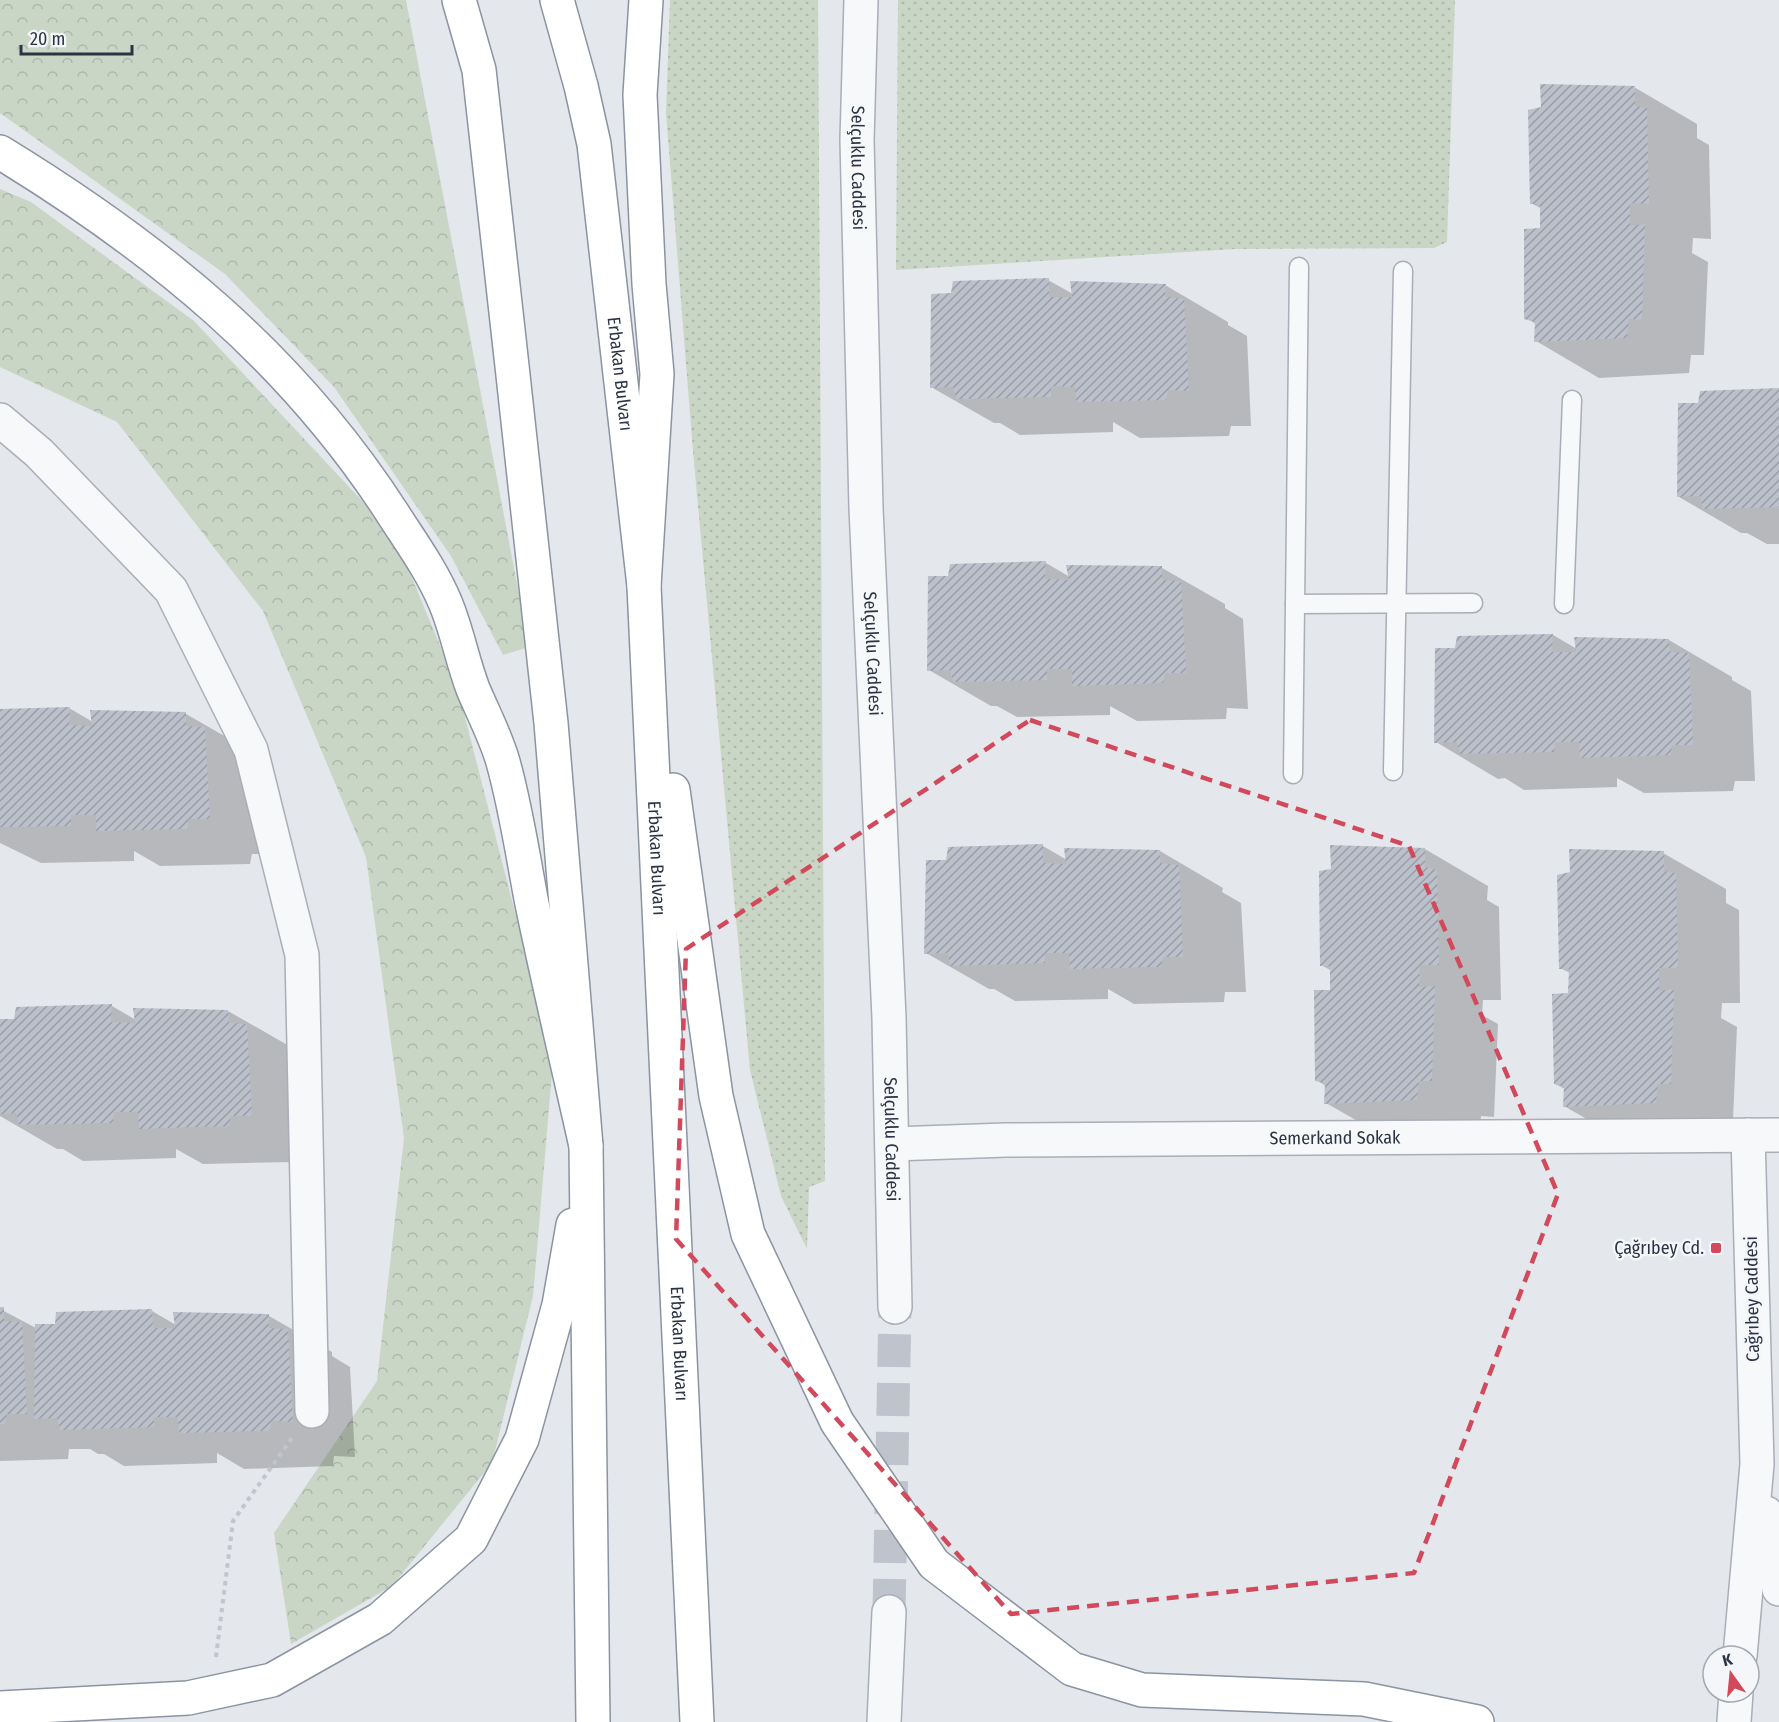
<svg xmlns="http://www.w3.org/2000/svg" width="1779" height="1722" viewBox="0 0 1779 1722" font-family="'Fira Sans Condensed',sans-serif">
<defs>
<pattern id="grass-dots" width="8" height="8" patternUnits="userSpaceOnUse" patternTransform="scale(1.5)"><rect width="8" height="8" fill="#c9d6c5"/><path d="M2 2h.1M6 6h.1" fill="none" stroke="#adb8ab" stroke-width="1.8" stroke-linecap="round"/></pattern>
<pattern id="forest-crowns" width="20" height="18" patternUnits="userSpaceOnUse" patternTransform="scale(1.5)"><rect width="20" height="18" fill="#c9d6c5"/><path d="M2 6a3 3 0 1 1 6 0M12 15a3 3 0 1 1 6 0" fill="none" stroke="#adb8ab"/></pattern>
<pattern id="building-hatch" width="6" height="6" patternUnits="userSpaceOnUse" patternTransform="scale(1.5)"><rect width="6" height="6" fill="#bbc0ca"/><path d="M-1 1l2-2M0 6l6-6M5 7l2-2" fill="none" stroke="#989da6"/></pattern>
</defs>
<rect width="100%" height="100%" fill="#e4e7ec"/>
<g fill="url(#grass-dots)">
<path d="M670,0H818L825,1181L809,1187L807,1249L781,1196L750,1070L693,451L666,113Z"/>
<path d="M898,0H1455L1447,242L1434,248L1235,249L896,270Z"/>
</g>
<g fill="url(#forest-crowns)">
<path d="M0,0H406L529,647L503,655L451,556L334,387L225,274L0,113Z"/>
<path d="M0,189L31,202L194,321L394,535L457,686L553,1061L533,1296L492,1463L392,1586L291,1644L274,1533L377,1381L404,1138L366,857L263,611L117,422L0,367Z"/>
</g>
<g fill="#0003">
<path d="M1634,87L1697,124V138L1709,145L1711,239L1693,238L1692,253L1708,262L1704,355H1691L1689,373L1599,378L1536,341V324L1526,318L1541,230L1542,209L1531,203Z"/>
<path d="M1048,280L1073,294L1165,285L1228,322V325L1247,336L1251,426H1231L1229,436L1140,438L1113,422V432L1020,435L1000,423H994L931,387L952,295Z"/>
<path d="M1779,390V544H1767L1747,533H1741L1679,497L1699,405Z"/>
<path d="M1046,563L1070,577L1162,568L1225,604V608L1243,619L1248,709L1227,708L1226,719L1137,721L1110,706V715L1017,717L997,706H991L929,670L949,577Z"/>
<path d="M1553,635L1577,649L1669,640L1732,677V680L1751,691L1755,781H1735L1733,791L1644,793L1617,778V787L1524,790L1505,778L1498,779L1436,742L1457,650Z"/>
<path d="M69,708L93,722L186,714L249,750L272,854H252L250,864L160,866L134,851V861L41,863L0,843V710Z"/>
<path d="M1043,846L1067,860L1160,851L1223,888L1222,892L1241,903L1246,992H1225L1224,1002L1134,1004L1108,989V999L1015,1001L994,989H989L926,953L947,861Z"/>
<path d="M1425,849L1488,886L1487,900L1499,907L1501,1000H1483L1482,1015L1498,1024L1494,1117L1481,1116L1479,1135L1389,1139L1326,1103V1086L1316,1080L1331,992L1332,971L1321,965Z"/>
<path d="M1663,853L1726,889V903L1739,910L1740,1003H1722L1721,1018L1737,1027L1733,1120L1627,1142L1564,1106L1565,1089L1555,1084L1570,995V973L1560,968Z"/>
<path d="M112,1006L136,1020L228,1011L291,1047L292,1162L203,1164L176,1149V1158L83,1161L63,1149H57L0,1116V1021H15Z"/>
<path d="M0,1309L36,1328L56,1326L58,1313L152,1311L176,1325L269,1316L332,1352V1356L350,1367L355,1457L334,1456L333,1466L244,1469L217,1453V1463L124,1466L104,1454H98L90,1449H69L68,1459L0,1461Z"/>
</g>
<g fill="url(#building-hatch)">
<path d="M1540,84L1635,86V106L1647,108L1649,204L1630,203V226L1645,224L1642,320L1629,319L1627,338L1534,342L1535,322L1524,319V229L1540,228V204H1530L1528,110L1541,107Z"/>
<path d="M1049,278V297H1072L1070,281L1166,284L1165,297L1184,299L1189,391L1168,390L1166,400L1076,402L1075,387L1051,386V397L956,399L953,387L930,388L931,294L951,293L953,281Z"/>
<path d="M1779,388V507L1703,509L1700,496L1677,497L1678,403H1698L1700,391Z"/>
<path d="M1046,561L1045,579L1069,580L1066,565L1162,566V580L1181,581L1186,673H1165L1163,683L1072,686V669H1047V680L953,682L950,670L927,671L928,576H948L950,564Z"/>
<path d="M1553,634L1552,652H1576L1574,637L1669,639L1670,652L1689,653L1693,745H1672L1671,755L1580,758L1579,742H1555L1554,752L1460,754L1457,742L1434,743L1435,648H1455L1457,636Z"/>
<path d="M70,707L69,725L92,726L90,710L186,712V726L205,727L210,819H189L187,829L96,831V815H71V826L0,827V709Z"/>
<path d="M1043,844V863L1066,864L1064,848L1160,850V863L1179,865L1183,957H1163L1161,967L1070,969L1069,953H1045V963L950,966L948,953L924,954L926,860H946L948,847Z"/>
<path d="M1330,845L1425,848V867L1437,870L1439,965H1420L1419,987L1435,986L1432,1081H1419L1417,1100L1324,1104L1325,1083L1315,1081L1314,990H1330V966H1320L1319,871L1331,869Z"/>
<path d="M1569,849L1664,851V871L1676,873L1678,968H1659V991L1674,989L1671,1084H1658L1656,1103L1563,1107L1564,1086L1554,1084L1552,994L1568,993L1569,969H1559L1557,875L1570,872Z"/>
<path d="M112,1004L111,1022L135,1023L133,1008L228,1010L229,1023L247,1024L252,1116H231L229,1126L139,1129L138,1112H114L113,1123L19,1125L16,1113L0,1114V1019H14L16,1007Z"/>
<path d="M0,1307H4V1321L22,1322L27,1414H7L5,1424H0Z"/>
<path d="M152,1309L153,1328H175L173,1312L269,1314V1328L288,1329L293,1422L272,1421L270,1431L179,1433L178,1417H154V1427L60,1430L57,1418L34,1419L35,1324H55L56,1312Z"/>
</g>
<g fill="none" stroke-linecap="round" stroke-linejoin="round">
<path stroke="#bfc3cb" stroke-width="33" stroke-dasharray="33 16" stroke-linecap="butt" d="M889,1612L895,1307"/>
<g stroke="#a9aeb7" stroke-width="21">
<g id="service">
<path d="M1295,604L1473,603"/>
<path d="M1564,604L1572,400"/>
<path d="M1393,771L1403,271"/>
<path d="M1293,774L1299,267"/>
</g>
</g>
<g stroke="#a9aeb7" stroke-width="36">
<g id="minor">
<path id="s1" d="M861,0L857,140L866,508L889,1018L895,1307"/>
<path d="M0,420L39,453L171,590L251,750L302,955L312,1411"/>
<path d="M1766,1513L1779,1589"/>
<path d="M1740,1656L1757,1464L1748,1135"/>
<path d="M1734,1722L1736,1692"/>
</g>
</g>
<g stroke="#a9aeb7" stroke-width="36">
<g id="tertiary">
<path id="s2" d="M893,1144L1006,1140L1779,1135"/>
<path d="M884,1722L889,1612"/>
</g>
</g>
<g stroke="#8b94a3" stroke-width="36">
<g id="trunk">
<path d="M459,0L479,70L512,366L551,723L586,1146L593,1722"/>
<path id="s3" d="M557,0L581,86L594,144L644,586L697,1722"/>
<path d="M673,790L716,1096L748,1234L837,1422L934,1564L1072,1669L1142,1690L1364,1699L1477,1722"/>
<path d="M0,1708L188,1698L272,1680L380,1619L471,1539L522,1439L559,1305L573,1225"/>
</g>
</g>
<g stroke="#8b94a3" stroke-width="36">
<g id="motorway">
<path d="M0,152C157,248 292,357 393,514C411,542 432,571 445,602C457,630 462,660 473,689C483,713 496,737 503,762C516,808 523,857 532,904C549,985 568,1066 586,1146"/>
<path d="M644,586L657,374L649,284L640,95L646,0"/>
</g>
</g>
<path stroke="#c2c5cb" stroke-width="4" stroke-dasharray="4.5 4.5" stroke-linecap="butt" d="M216,1657L233,1521L292,1438"/>
<use href="#service" stroke="#f7f8fa" stroke-width="18"/>
<use href="#minor" stroke="#f7f8fa" stroke-width="33"/>
<use href="#tertiary" stroke="#f7f8fa" stroke-width="33"/>
<use href="#trunk" stroke="#fff" stroke-width="33"/>
<use href="#motorway" stroke="#fff" stroke-width="33"/>
</g>
<path fill="none" stroke="#d1495b" stroke-width="4.5" stroke-dasharray="12 8" stroke-linejoin="round" d="M1030,720L1409,846L1558,1194L1414,1573L1011,1614L676,1239L686,949Z"/>
<rect fill="#d1495b" stroke="#f4f6f9" stroke-width="2" x="1710" y="1242" width="12" height="12" rx="3"/>
<g text-anchor="middle" stroke-width="5" stroke-linejoin="round" paint-order="stroke">
<g font-size="18" fill="#2b3445" stroke="#f4f6f9">
<text dy="6" stroke="none"><textPath href="#s1" startOffset="168">Selçuklu Caddesi</textPath></text>
<text dy="6" stroke="none"><textPath href="#s3" startOffset="380">Erbakan Bulvarı</textPath></text>
<text dy="6" stroke="none"><textPath href="#s1" startOffset="654">Selçuklu Caddesi</textPath></text>
<text dy="6" stroke="none"><textPath href="#s3" startOffset="866">Erbakan Bulvarı</textPath></text>
<text dy="6" stroke="none"><textPath href="#s2" startOffset="442">Semerkand Sokak</textPath></text>
<text dy="6" stroke="none"><textPath href="#s1" startOffset="1140">Selçuklu Caddesi</textPath></text>
<text transform="translate(1752 1299) rotate(-91)" y="6">Cağrıbey Caddesi</text>
<text dy="6" stroke="none"><textPath href="#s3" startOffset="1352">Erbakan Bulvarı</textPath></text>
</g>
<g font-size="18" fill="#2b3445" stroke="#f4f6f9" text-anchor="end">
<text x="1704" y="1254">Çağrıbey Cd.</text>
</g>
</g>
<g transform="translate(1731 1674) rotate(345)"><circle r="28" fill="#f4f6f9" stroke="#a4a8b1" stroke-width="1.5"/>
<path d="M0-4.5L10 22L0 15L-10 22Z" fill="#d1495b"/>
<text y="-9" font-size="16" font-weight="bold" text-anchor="middle" fill="#2b3445">K</text>
</g>
<path d="M21 45v9h111v-9" fill="none" stroke="#2b3445" stroke-width="3"/>
<text x="30" y="45" font-size="18" fill="#2b3445" stroke="#f4f6f9" stroke-width="4.5" paint-order="stroke">20 m</text>
</svg>
